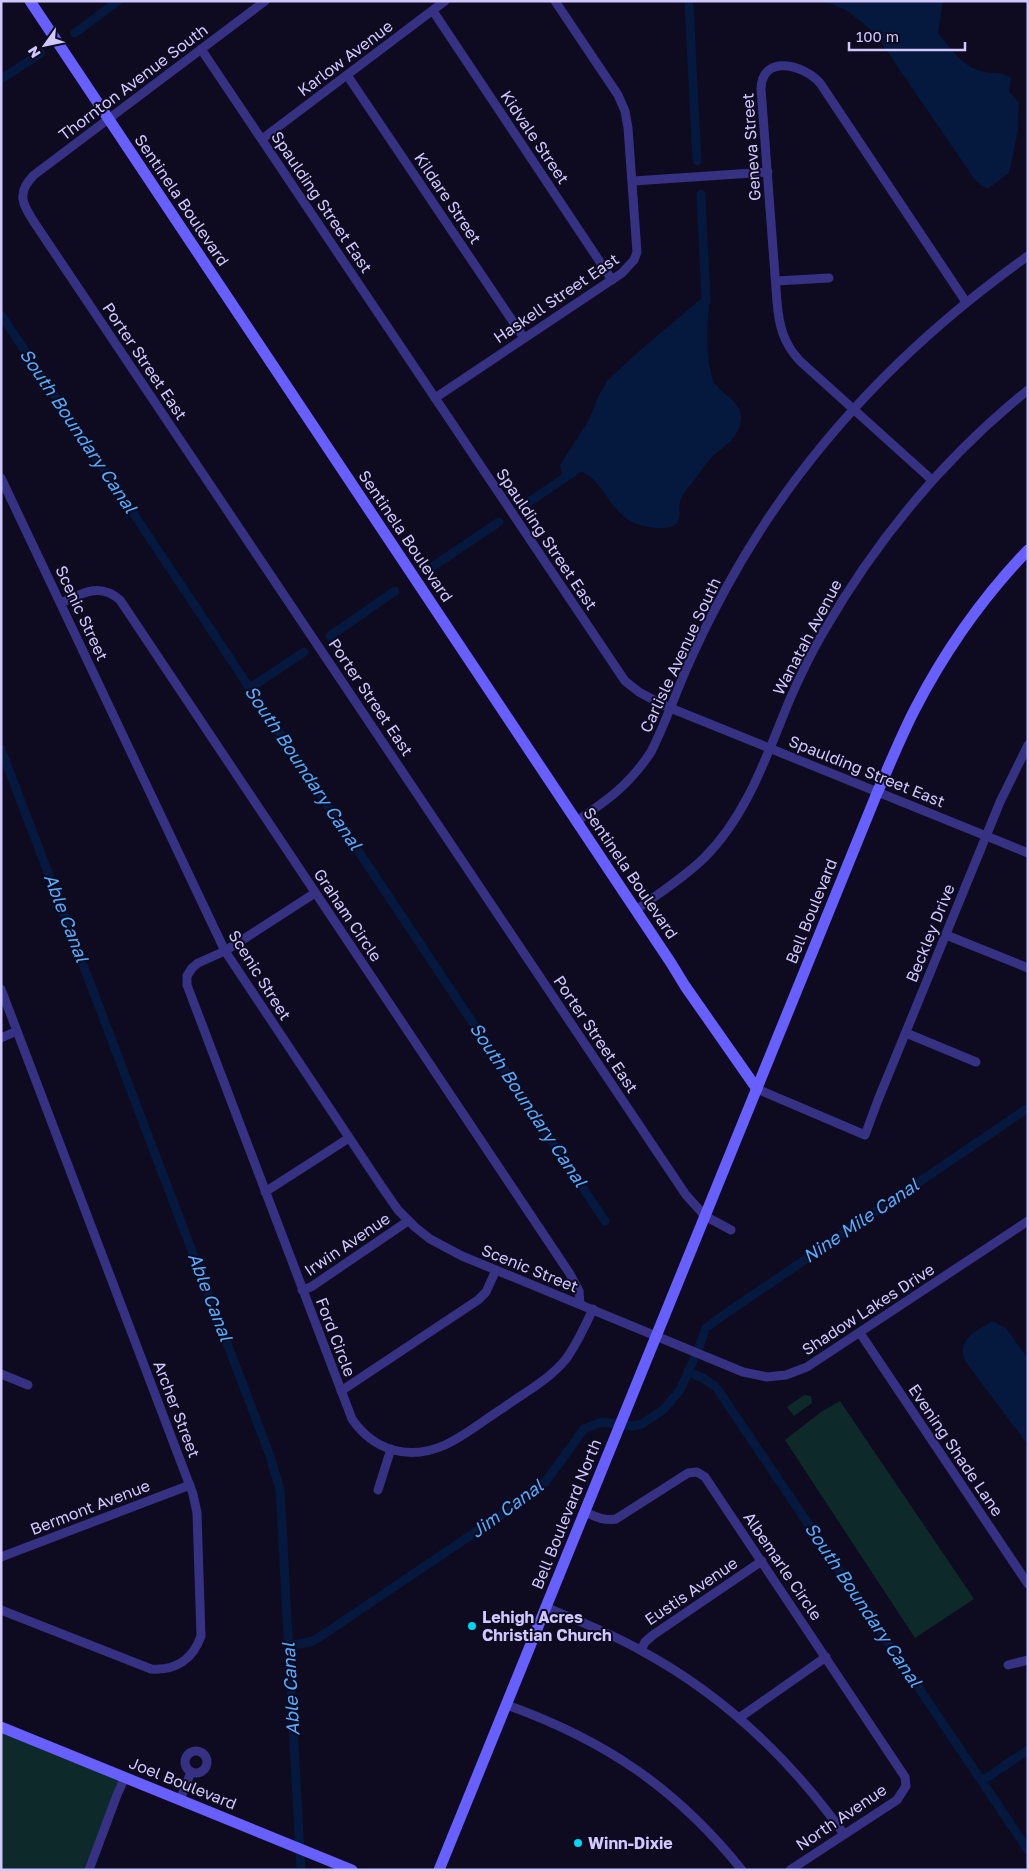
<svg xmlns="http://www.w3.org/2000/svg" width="1029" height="1871" viewBox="0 0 1029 1871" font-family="'Golos Text',sans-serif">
<rect width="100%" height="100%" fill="#0e0a1f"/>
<g fill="#0d2929">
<path d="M804,1395L811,1396L812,1403L794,1416L787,1407Z"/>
<path d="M840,1401L974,1599L915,1638L785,1440L821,1412Z"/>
<path d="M1,1732L119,1780L85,1870H1Z"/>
</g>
<g fill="#05183d">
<path d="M824,1H943L938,33C949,46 963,67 981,71C991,74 1002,71 1011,78L1009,92L1019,102L1018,131L1009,173L989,188H985L975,180L874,32L846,10Z"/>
<path d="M703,297L708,298L709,307C707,325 706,366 714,382C721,394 742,402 741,418C740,437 726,445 713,456C704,465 696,479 687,489C684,493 681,497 680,502C678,509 682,518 676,524C668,531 650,528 640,525C609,516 607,483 582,472L566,479L562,474L560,465L589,420L598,397L607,381L637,353Z"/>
<path d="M993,1321L1006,1328L1028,1359V1445L965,1361C956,1338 977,1331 993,1321Z"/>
</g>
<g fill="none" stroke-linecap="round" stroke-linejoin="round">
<g stroke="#05183d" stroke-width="9">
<path d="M689,5L697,161"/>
<path d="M75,33L118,1"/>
<path d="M1,79L41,53"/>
<path d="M701,194L706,301"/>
<path d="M1,315L605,1221"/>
<path d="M523,506L572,473"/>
<path d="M432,567L499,522"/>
<path d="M330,636L395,591"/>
<path d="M250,688L304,652"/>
<path d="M1,749L270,1456L280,1490L301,1870"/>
<path d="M699,1347L706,1328L725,1314L1028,1108"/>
<path d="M688,1372L703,1378L716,1387L1028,1850"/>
<path d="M289,1646L313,1641L327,1632L541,1488L584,1429L602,1422L632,1426L642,1424L664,1409L680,1390L694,1359"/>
<path d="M982,1781L1028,1750"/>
</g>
<g stroke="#363182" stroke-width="9">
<path d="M265,1L34,175C15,194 23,205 36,225L686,1195L705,1216L731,1230"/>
<path d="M433,11L612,280"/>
<path d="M201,49L625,681L639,692L663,705L1028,853"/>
<path d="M347,75L524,338"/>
<path d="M262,139L445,1"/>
<path d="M633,181L768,172"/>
<path d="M776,281L829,278"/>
<path d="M435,398L622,273L634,260L637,252L628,128L625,111L618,95L555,1"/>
<path d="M1,478L225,951L382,1187L398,1210L415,1227L430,1239L462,1256L743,1372L767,1377L786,1375L807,1367L1028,1221"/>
<path d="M932,480L800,361C783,343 779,325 777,302L761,89C762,53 804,65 820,83L966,302"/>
<path d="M61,603C82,593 100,582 120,600L570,1274L579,1291L580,1304"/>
<path d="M577,821C609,799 629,785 651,752C664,726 674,698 685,672C697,644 711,616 725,590C798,455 904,344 1028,256"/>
<path d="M315,893L225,951L198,963L192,968L187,976V985L352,1419C374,1451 409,1461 445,1445C466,1435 484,1420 503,1408C524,1393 549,1380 566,1359C577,1344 585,1326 593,1309"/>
<path d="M636,910C659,893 684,878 705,857C748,814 767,754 790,699C800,676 811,653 824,631C877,539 945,457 1028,390"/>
<path d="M946,935L1028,968"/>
<path d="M1,989L193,1494L197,1513L201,1636C193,1659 176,1671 151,1669L1,1610"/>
<path d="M906,1033L976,1062"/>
<path d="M1,1038L17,1031"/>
<path d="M757,1089L865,1135L878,1100L1000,802L1028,745"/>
<path d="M265,1192L349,1138"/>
<path d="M302,1290L311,1287L408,1221"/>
<path d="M860,1333L1028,1584"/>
<path d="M1,1374L28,1385"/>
<path d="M341,1391L478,1300L486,1292L496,1270"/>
<path d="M378,1490L391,1449"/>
<path d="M585,1512C596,1517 604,1521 616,1519L688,1473L697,1472L705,1477L905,1777L906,1786L897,1800L790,1870"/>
<path d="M1,1557L190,1485"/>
<path d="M546,1607C578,1621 610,1633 640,1650C722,1694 790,1759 844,1834"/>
<path d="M641,1650L645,1642L653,1635L762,1561"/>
<path d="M1008,1665L1028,1660"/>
<path d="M507,1705C605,1740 676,1788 742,1870"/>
<path d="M739,1718L826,1657"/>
<circle cx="196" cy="1762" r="11"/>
<path d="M180,1800L191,1772"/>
<path d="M89,1870L117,1795L125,1777"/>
</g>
<g stroke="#675fff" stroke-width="11">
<path d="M30,1L671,963L685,986L757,1089"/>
<path d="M1,1727L352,1870"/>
<path d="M439,1870L877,793C890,764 901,736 915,709C945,651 983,597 1028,550"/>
</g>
</g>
<g fill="#00d5f3" stroke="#0e0a1f" stroke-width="2">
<circle cx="472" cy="1626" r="5"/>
<circle cx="578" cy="1843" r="5"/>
</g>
<g text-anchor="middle" stroke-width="4" stroke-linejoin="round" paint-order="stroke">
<g font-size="16" fill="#d0c8ff" stroke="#0e0a1f">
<text transform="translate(345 58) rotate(-37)" y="6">Karlow Avenue</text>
<text transform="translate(133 82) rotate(-37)" y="6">Thornton Avenue South</text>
<text transform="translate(535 137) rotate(56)" y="6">Kidvale Street</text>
<text transform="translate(751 147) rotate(-94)" y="6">Geneva Street</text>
<text transform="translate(448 198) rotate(56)" y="6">Kildare Street</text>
<text transform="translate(182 200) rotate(56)" y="6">Sentinela Boulevard</text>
<text transform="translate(322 202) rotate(56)" y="6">Spaulding Street East</text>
<text transform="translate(556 298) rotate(-34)" y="6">Haskell Street East</text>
<text transform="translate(145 361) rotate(56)" y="6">Porter Street East</text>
<text transform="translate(406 536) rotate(56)" y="6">Sentinela Boulevard</text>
<text transform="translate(547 539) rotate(56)" y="6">Spaulding Street East</text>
<text transform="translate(82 613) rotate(65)" y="6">Scenic Street</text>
<text transform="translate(807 637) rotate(-62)" y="6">Wanatah Avenue</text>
<text transform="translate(680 655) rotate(-65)" y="6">Carlisle Avenue South</text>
<text transform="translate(371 697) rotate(56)" y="6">Porter Street East</text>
<text transform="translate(867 771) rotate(22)" y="6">Spaulding Street East</text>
<text transform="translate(631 873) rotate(56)" y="6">Sentinela Boulevard</text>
<text transform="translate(811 911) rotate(-68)" y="6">Bell Boulevard</text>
<text transform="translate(348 915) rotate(56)" y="6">Graham Circle</text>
<text transform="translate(930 933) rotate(-68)" y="6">Beckley Drive</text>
<text transform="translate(260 975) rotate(58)" y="6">Scenic Street</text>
<text transform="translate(596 1034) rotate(56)" y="6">Porter Street East</text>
<text transform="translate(347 1244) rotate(-34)" y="6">Irwin Avenue</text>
<text transform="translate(530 1268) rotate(22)" y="6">Scenic Street</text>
<text transform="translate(868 1309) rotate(-33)" y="6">Shadow Lakes Drive</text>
<text transform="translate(336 1337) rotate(69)" y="6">Ford Circle</text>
<text transform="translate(177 1409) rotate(69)" y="6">Archer Street</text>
<text transform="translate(956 1450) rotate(56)" y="6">Evening Shade Lane</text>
<text transform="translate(90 1507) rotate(-21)" y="6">Bermont Avenue</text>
<text transform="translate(566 1514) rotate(-68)" y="6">Bell Boulevard North</text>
<text transform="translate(783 1566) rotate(56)" y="6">Albemarle Circle</text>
<text transform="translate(691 1591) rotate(-34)" y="6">Eustis Avenue</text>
<text transform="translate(183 1783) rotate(22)" y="6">Joel Boulevard</text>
<text transform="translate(841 1817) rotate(-34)" y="6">North Avenue</text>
</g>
<g font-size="16" font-weight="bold" fill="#d0c8ff" stroke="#0e0a1f" text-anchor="start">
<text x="482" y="1623">Lehigh Acres<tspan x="482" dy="18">Christian Church</tspan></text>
<text x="588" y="1849">Winn-Dixie</text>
</g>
<g font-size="18" font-style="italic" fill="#56adff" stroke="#0e0a1f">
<text transform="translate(78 431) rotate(56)" y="6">South Boundary Canal</text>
<text transform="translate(303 768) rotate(56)" y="6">South Boundary Canal</text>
<text transform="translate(66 918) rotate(69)" y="6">Able Canal</text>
<text transform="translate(528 1105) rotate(56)" y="6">South Boundary Canal</text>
<text transform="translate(861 1221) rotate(-34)" y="6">Nine Mile Canal</text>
<text transform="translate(210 1297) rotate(69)" y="6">Able Canal</text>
<text transform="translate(507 1509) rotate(-36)" y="6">Jim Canal</text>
<text transform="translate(863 1605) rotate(56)" y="6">South Boundary Canal</text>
<text transform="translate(291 1689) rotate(-93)" y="6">Able Canal</text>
</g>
</g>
<rect width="1029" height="1871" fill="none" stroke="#d0c8ff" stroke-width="5"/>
<g transform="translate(45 45) rotate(237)" stroke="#0e0a1f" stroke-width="4" paint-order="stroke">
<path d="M0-4L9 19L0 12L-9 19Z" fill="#d0c8ff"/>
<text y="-8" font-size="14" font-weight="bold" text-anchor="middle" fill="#d0c8ff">N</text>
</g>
<path d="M849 42v8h116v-8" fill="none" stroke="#d0c8ff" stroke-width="2.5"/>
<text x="856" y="42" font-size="15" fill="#d0c8ff" stroke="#0e0a1f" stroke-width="4" paint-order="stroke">100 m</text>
</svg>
